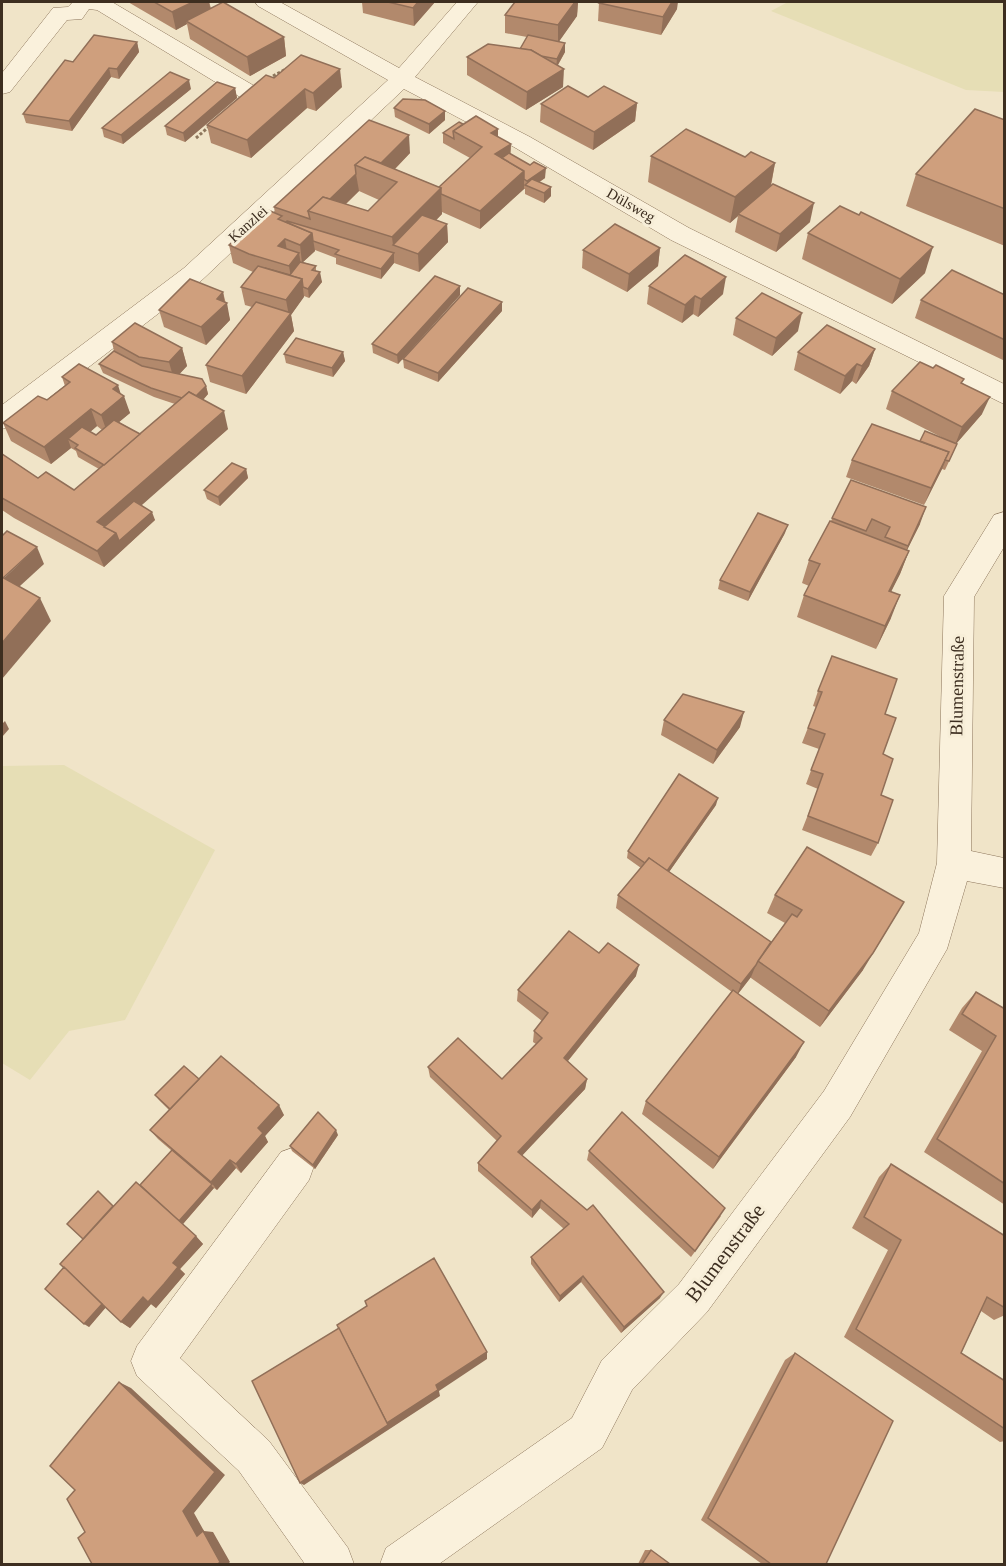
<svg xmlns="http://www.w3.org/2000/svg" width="1006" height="1566" viewBox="0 0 1006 1566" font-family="Georgia,serif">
<rect width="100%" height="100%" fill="#f0e4c8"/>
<g fill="#e6deb5">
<path d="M788,2H1004V92L966,90L771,11Z"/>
<path d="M64,765L215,850L125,1020L69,1031L30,1080L2,1063V766Z"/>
</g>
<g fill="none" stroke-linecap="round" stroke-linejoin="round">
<g stroke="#8d765c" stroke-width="1">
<g id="minor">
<path d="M73,2H112L256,87L259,92L256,97H240L97,10L89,9L82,19L67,20L10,92L2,94V73L53,8L68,7Z"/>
<path d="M255,2H280L399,68L457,2H478L415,77L530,137L689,228L1004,384V404L671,240L514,147L404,89L202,280L12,426L2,429V405L184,268L388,80L258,6Z"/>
<path d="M1004,512V547L974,597L971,851L1004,858V888L967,881L947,949L850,1117L707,1312L632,1390L602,1448L439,1564H380L386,1548L572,1418L602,1360L679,1284L824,1091L919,933L937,863L944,596L994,515Z"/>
<path d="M295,1147L309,1152L314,1166L309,1180L180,1358L269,1441L348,1548L354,1564H305L239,1471L137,1376L131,1361L137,1346L281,1152Z"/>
</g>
</g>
<g stroke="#8d765c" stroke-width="3" stroke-dasharray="3 2" stroke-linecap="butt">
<path d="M273,76L288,68"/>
<path d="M196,138L211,125"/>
</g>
<use href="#minor" fill="#faf1dc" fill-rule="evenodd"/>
</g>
<g fill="#b2896c" fill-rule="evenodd">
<path d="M128,2H209L211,8L284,37L286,56L250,76L190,39L187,24L176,30Z"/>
<path d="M362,2H435L414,26L363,13Z"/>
<path d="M514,2H578L577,16L559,41L565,52L558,65L563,87L526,110L467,75V57L520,49L527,37L505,33V15L514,3Z"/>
<path d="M599,3L677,9L661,35L598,21Z"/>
<path d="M137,42L139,52L119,79L111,77L72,131L26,123L23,114L73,62Z"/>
<path d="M274,78L342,87L316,111L307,108L251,158L211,143L207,125Z"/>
<path d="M235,88L237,98L185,142L167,135L165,126Z"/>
<path d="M191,89L123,144L104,137L102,128Z"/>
<path d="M588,97L637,103L635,121L593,150L540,122L541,104Z"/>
<path d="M394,108L445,120L429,134L395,117Z"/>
<path d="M369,120L410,153L395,169L439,187L470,158L443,143V133L463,124L498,129V137L511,144L510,154L545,178L539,182L551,196L544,203L525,194V189H524L480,229L442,212V214L436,220L447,224L448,242L419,272L394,263L381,279L336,264V258L315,250V251L303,262L316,266V271L322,282L309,298L304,296L291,315L294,331L246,394L210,382L206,365L252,307L245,305L241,287L253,272L233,263L229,245L275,214L274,207ZM359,191L379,200L368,211L346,204Z"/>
<path d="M1005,120V246L906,206L916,174Z"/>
<path d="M651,156L745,157L775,163L771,186L810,222L776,252L735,232L738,216L730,223L648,182Z"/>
<path d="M808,233L925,273L892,304L802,259Z"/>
<path d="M660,248L658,266L627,292L582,268L583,250Z"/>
<path d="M460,286V295L398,364L373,353L372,344Z"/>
<path d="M649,286L723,294L698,317L693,314L682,323L647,304Z"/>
<path d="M223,292L230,320L206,345L164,327L159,310Z"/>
<path d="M1005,295V361L915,318L921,300Z"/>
<path d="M502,311L438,382L404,368L403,359Z"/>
<path d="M736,318L798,331L772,356L733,335Z"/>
<path d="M112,342L182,348L187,366L179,374L206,386L208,394L203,400L228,429L141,505L155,520L104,567L14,518L2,510V454L38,478L74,490L99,469L78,457L76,451L71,448L51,464L11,441L3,423L47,400L65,386L62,377L121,394L130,413L119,422L140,434L175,404L154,397L103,373L99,364L114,351ZM97,426L102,430L96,435L90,432Z"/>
<path d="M875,349L869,366L856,384L852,381L840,394L794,370L798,352Z"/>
<path d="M343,352L345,361L333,377L286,363L284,354Z"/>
<path d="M963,383L982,414L956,444H957L953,453L945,470L942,469L924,505L846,477L852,460L943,438L886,409L892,391Z"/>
<path d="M246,469L248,478L220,506L207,499L204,490Z"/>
<path d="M851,480L920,524L907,550L909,551L900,574L891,591V618L876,649L797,617L804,595L809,586L802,583L809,560L831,521Z"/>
<path d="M785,533L748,601L718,589L720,580Z"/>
<path d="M818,691L885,714L878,843L871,856L802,830L818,789L806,784L819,749L802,743L816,707L813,706Z"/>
<path d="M664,720L740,727L713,764L661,735Z"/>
<path d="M716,805L669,872L771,942L785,923L767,913L775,895L807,847L863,970L820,1027L751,978V977L738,994L796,1057L713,1169L642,1114L646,1101L732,992L616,908L618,895L641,868L627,858L628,851Z"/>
<path d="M599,953L636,976L568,1061L587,1079L585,1089L522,1155L660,1298L621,1333L581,1282L559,1302L531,1264V1257L564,1229L540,1208L532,1218L478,1171V1163L497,1141L430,1077L428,1067L502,1079L536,1044L533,1042L534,1031L542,1021L517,1001L518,990Z"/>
<path d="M976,992L1005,1009V1205L924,1152L982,1051L949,1030L962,1008Z"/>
<path d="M199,1079L284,1115L265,1136L268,1142L241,1173L236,1168L217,1190L214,1188L183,1224L203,1244L180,1269L185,1274L156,1308L151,1304L130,1328L121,1322L106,1307L89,1327L64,1267L114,1206L140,1185L172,1151L158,1139L150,1130L169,1110L159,1100L155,1095Z"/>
<path d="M338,1135L315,1169L292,1151L290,1146Z"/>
<path d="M589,1151L721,1216L691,1257L587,1160Z"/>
<path d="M891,1164L1005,1236V1315L994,1320L981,1311L961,1353L1005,1381V1441L1000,1442L844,1337L888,1250L852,1228L879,1177Z"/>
<path d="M795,1353L826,1564H762L701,1520L785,1360Z"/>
<path d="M645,1550H651L670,1564H638Z"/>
</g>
<g fill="#916f58">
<path d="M193,2H209L211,12L186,21L187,24L176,30L172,12Z"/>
<path d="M418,2H435L414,26L413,8Z"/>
<path d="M575,2H578L577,16L558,43V25Z"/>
<path d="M672,2H678L677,9L661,35L663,17Z"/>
<path d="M284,37L286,56L250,76L247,57Z"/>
<path d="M137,42L139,52L119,79L117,69Z"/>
<path d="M565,43V52L556,68L557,59Z"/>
<path d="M109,68L111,77L72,131L69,121Z"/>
<path d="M340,69L342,87L316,111L313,93Z"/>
<path d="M564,69L563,87L526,110L527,92Z"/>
<path d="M189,80L191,89L123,144L121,135Z"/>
<path d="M235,88L237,98L185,142L183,133Z"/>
<path d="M305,89L307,108L251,158L247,140Z"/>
<path d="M637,103L635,121L593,150L594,132Z"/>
<path d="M445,111V120L429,134V124Z"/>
<path d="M498,129V147L491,133Z"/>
<path d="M409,135L410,153L386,178L375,168Z"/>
<path d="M511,144L510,162L495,154Z"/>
<path d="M775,163L770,189L738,214V216L730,223L735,197Z"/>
<path d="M546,168L545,178L531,188L527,186V181Z"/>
<path d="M524,171V189L480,229V211Z"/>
<path d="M356,174L359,191L331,218L315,213Z"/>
<path d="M551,187V196L544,203V193Z"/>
<path d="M441,188L442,214L407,250L393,245L392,237Z"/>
<path d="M814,203L810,222L776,252L780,234Z"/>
<path d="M447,224L448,242L419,272L418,254Z"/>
<path d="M312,233L315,251L302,263L300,245Z"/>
<path d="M285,239L288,257L278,246Z"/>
<path d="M933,247L925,273L892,304L900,279Z"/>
<path d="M660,248L658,266L627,292L629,274Z"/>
<path d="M299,253L302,271L292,284L289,266Z"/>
<path d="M394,253V263L381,279V269Z"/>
<path d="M320,272L322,282L309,298L308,289Z"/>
<path d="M726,277L723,294L698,317L701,299Z"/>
<path d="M302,279L304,297L291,315L294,331L246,394L242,376L289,316L286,300Z"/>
<path d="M460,286V295L398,364L397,355Z"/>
<path d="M223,292L225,304L227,303L230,320L206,345L201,327L217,299Z"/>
<path d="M695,296L693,314L682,323L685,305Z"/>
<path d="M502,302V311L438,382V373Z"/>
<path d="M802,313L798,331L772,356L776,338Z"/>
<path d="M182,348L187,366L174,380L169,362Z"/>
<path d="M875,349L869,366L856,384L862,366Z"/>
<path d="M343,352L345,361L333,377L332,368Z"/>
<path d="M857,364L852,381L840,394L845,376Z"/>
<path d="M118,385L122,398L124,396L130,413L107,432L101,415L113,389Z"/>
<path d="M206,386L208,394L194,410L191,401Z"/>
<path d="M990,397L982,414L955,445L962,427Z"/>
<path d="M91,409L97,426L76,444L68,439L71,448L51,464L44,447Z"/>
<path d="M224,411L228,429L108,535L97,522Z"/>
<path d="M949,452L942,469L924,505L931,488Z"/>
<path d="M246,469L248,478L220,506L218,497Z"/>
<path d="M926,507L920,524L901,562L908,546Z"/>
<path d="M152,512L155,520L104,567L97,551L116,533Z"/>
<path d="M788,525L785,533L748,601L750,592Z"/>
<path d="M37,547L44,564L8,597L2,580Z"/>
<path d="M909,551L900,574L880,614L889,591Z"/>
<path d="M900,595L891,618L876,649L885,626Z"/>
<path d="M40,598L51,621L2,679V643Z"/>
<path d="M744,712L740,727L713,764L717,750Z"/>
<path d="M5,721L9,729L2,737V724Z"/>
<path d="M718,798L716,805L662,882L664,875Z"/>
<path d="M904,902L863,970L820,1027L829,1011Z"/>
<path d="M639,965L636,976L562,1068L564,1058Z"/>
<path d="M756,965L751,977L737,995L741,984Z"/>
<path d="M804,1042L796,1057L713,1169L719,1157Z"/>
<path d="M587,1079L585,1089L518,1160V1152Z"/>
<path d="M279,1105L284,1115L265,1136L268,1142L241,1173L236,1164L258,1128Z"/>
<path d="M336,1130L338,1135L315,1169L313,1165Z"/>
<path d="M230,1160L236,1168L217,1190L211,1182Z"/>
<path d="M210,1185L214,1188L182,1225L179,1221Z"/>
<path d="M541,1200L540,1208L532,1218V1210Z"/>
<path d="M196,1236L203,1244L180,1269L185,1274L156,1308L151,1304L130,1328L121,1322Z"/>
<path d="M583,1276L581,1282L559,1302L560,1296Z"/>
<path d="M664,1292L660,1298L621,1333L624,1327Z"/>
<path d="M103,1303L107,1306L89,1327L84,1324Z"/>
<path d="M487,1352V1359L439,1391L440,1396L304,1485L300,1483L387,1423L436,1385Z"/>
<path d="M119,1382L131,1388L225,1475L194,1513L204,1531L213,1532L230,1562L228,1564H218L197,1536L183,1511Z"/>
</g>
<g fill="#cf9f7d" stroke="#916f58" stroke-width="1.5">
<path d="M154,2H193L172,12Z"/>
<path d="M223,2L284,37L247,57L186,21Z"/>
<path d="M388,2H418L413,8Z"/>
<path d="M515,2H575L558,25L505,15Z"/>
<path d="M600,2H672L663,17L599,3Z"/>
<path d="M94,35L137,42L117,69L109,68L69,121L23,114L65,60L73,62Z"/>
<path d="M528,35L565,43L557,59L541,56L531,50L520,49Z"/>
<path d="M488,44L531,50L564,69L527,92L467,57Z"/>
<path d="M301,55L340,69L313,93L305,89L247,140L207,125L266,75L274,78Z"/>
<path d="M170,72L189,80L121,135L102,128Z"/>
<path d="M217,82L235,88L183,133L165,126Z"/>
<path d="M568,86L588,97L604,86L637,103L594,132L541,104Z"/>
<path d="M403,99L425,100L445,111L429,124L394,108Z"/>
<path d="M975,109L1005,120V209L916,174Z"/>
<path d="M476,116L498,129L491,133L511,144L495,154L524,171L480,211L441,194V188L439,187L482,147L453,131Z"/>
<path d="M369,120L409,135L381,163L365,157L355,165L356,174L330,199L323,197L308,211L310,219L274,207Z"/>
<path d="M459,122L463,124L453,131L454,139L443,133Z"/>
<path d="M686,129L745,157L751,152L775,163L735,197L651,156Z"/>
<path d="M509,153L530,165L534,162L546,168L527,181L524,179V171L502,158Z"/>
<path d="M365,157L441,188L392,237L308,211L323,197L368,211L397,182L355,165Z"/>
<path d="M532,179L551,187L544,193L525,185Z"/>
<path d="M773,184L814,203L780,234L738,214Z"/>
<path d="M840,206L859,215L861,212L933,247L900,279L808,233Z"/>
<path d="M268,210L282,216L278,219L312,233L300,245L285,239L278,246L299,253L289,266L249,254L229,245Z"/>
<path d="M422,215L447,224L418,254L393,245Z"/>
<path d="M287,221L394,253L381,269L335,254L339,250L313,241L312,233L286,222Z"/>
<path d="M615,224L660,248L629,274L583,250Z"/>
<path d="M685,255L726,277L701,299L695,296L685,305L649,286Z"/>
<path d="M300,262L316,266L312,270L320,272L308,289L303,287L302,279L265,268L290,275Z"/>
<path d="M258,266L302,279L286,300L241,287Z"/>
<path d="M952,270L1005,295V340L921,300Z"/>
<path d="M435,276L460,286L397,355L372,344Z"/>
<path d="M190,279L223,292L217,299L227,303L201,327L159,310Z"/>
<path d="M468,288L502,302L438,373L403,359Z"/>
<path d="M762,293L802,313L776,338L736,318Z"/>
<path d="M256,302L291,313L242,376L206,365Z"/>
<path d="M135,323L182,348L169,362L139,357L112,342Z"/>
<path d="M827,325L875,349L862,366L857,364L845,376L798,352Z"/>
<path d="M296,338L343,352L332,368L284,354Z"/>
<path d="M114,351L142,366L202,379L206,386L196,396L189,392L182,398L151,388L99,364Z"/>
<path d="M920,362L933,368L936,365L964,379L961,383L990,397L962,427L892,391Z"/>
<path d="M79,364L118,385L113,389L124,396L101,415L91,409L44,447L3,423L38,396L47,400L70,382L62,377Z"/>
<path d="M189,392L224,411L97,522L116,533L97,551L2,498V454L38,478L46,472L74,490Z"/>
<path d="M114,420L140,434L104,465L75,448L78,445L68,439L82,427L96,435Z"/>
<path d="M872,424L949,452L931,488L852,460Z"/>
<path d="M925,431L957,444L949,461L945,460L949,452L920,441Z"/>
<path d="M232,463L246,469L218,497L204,490Z"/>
<path d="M851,480L926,507L908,546L885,537L890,527L872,519L866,531L832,518Z"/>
<path d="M134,501L152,512L119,541L116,533L104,527Z"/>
<path d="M758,513L788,525L750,592L720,580Z"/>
<path d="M830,521L909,551L889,591L900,595L885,626L804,595L820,564L809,560Z"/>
<path d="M7,531L37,547L3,578L2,577V536Z"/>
<path d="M2,577L40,598L2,643Z"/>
<path d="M832,656L897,679L885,714L896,718L883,754L893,759L881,795L893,800L878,843L808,816L823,774L811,770L825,734L808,728L822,692L818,691Z"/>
<path d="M683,694L744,712L717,750L664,720Z"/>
<path d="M679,774L718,798L667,871L649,858L645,863L628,851Z"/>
<path d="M807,847L904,902L873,953L829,1011L758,961L792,914L797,917L802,910L775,895Z"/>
<path d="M649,858L771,942L758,961L756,965L741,984L618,895Z"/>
<path d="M569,931L599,953L608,943L639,965L564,1058L587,1079L518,1152L587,1210L593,1205L664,1292L624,1327L583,1276L560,1296L531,1257L569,1224L541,1200L532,1210L478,1163L501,1136L428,1067L458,1038L502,1079L542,1038L534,1031L548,1013L518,990Z"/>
<path d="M733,990L804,1042L719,1157L646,1101Z"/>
<path d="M976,992L1005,1009V1184L937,1139L996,1036L962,1014Z"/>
<path d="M221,1056L279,1105L258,1128L263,1133L236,1164L230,1160L211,1182L150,1130Z"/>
<path d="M184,1066L199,1079L170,1109L155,1095Z"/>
<path d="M318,1112L336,1130L313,1165L290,1146Z"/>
<path d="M622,1112L725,1208L695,1251L589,1151Z"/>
<path d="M172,1150L212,1184L179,1221L140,1185Z"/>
<path d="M891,1164L1005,1236V1308L987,1297L961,1353L1005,1381V1429L856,1329L901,1240L864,1217Z"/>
<path d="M136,1182L196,1236L173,1263L178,1267L164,1284L148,1302L143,1297L121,1322L60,1264Z"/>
<path d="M98,1191L113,1206L83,1239L67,1224Z"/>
<path d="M434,1258L487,1352L436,1385L438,1390L387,1423L337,1325L367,1306L365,1301Z"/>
<path d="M64,1267L102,1304L84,1324L45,1289Z"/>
<path d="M339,1328L388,1425L300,1483L252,1381Z"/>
<path d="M795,1353L893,1421L826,1564H771L708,1518Z"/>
<path d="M119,1382L215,1472L183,1511L197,1536L203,1531L220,1562L218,1564H92L78,1538L85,1532L67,1499L75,1490L50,1466Z"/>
<path d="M651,1550L670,1564H642Z"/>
</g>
<g text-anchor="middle" stroke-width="6" stroke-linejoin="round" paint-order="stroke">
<g font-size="15" fill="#3d2e20" stroke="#f7eed8">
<text transform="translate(631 205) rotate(30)" y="5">Dülsweg</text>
<text transform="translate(248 224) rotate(-42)" y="5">Kanzlei</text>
</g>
<g font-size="18" fill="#3d2e20" stroke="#f7eed8">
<text transform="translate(957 686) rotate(-89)" y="6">Blumenstraße</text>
</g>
<g font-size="21" fill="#3d2e20" stroke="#f7eed8">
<text transform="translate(725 1253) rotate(-53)" y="7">Blumenstraße</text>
</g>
</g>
<rect width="1006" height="1566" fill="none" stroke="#3d2e20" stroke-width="6"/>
</svg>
